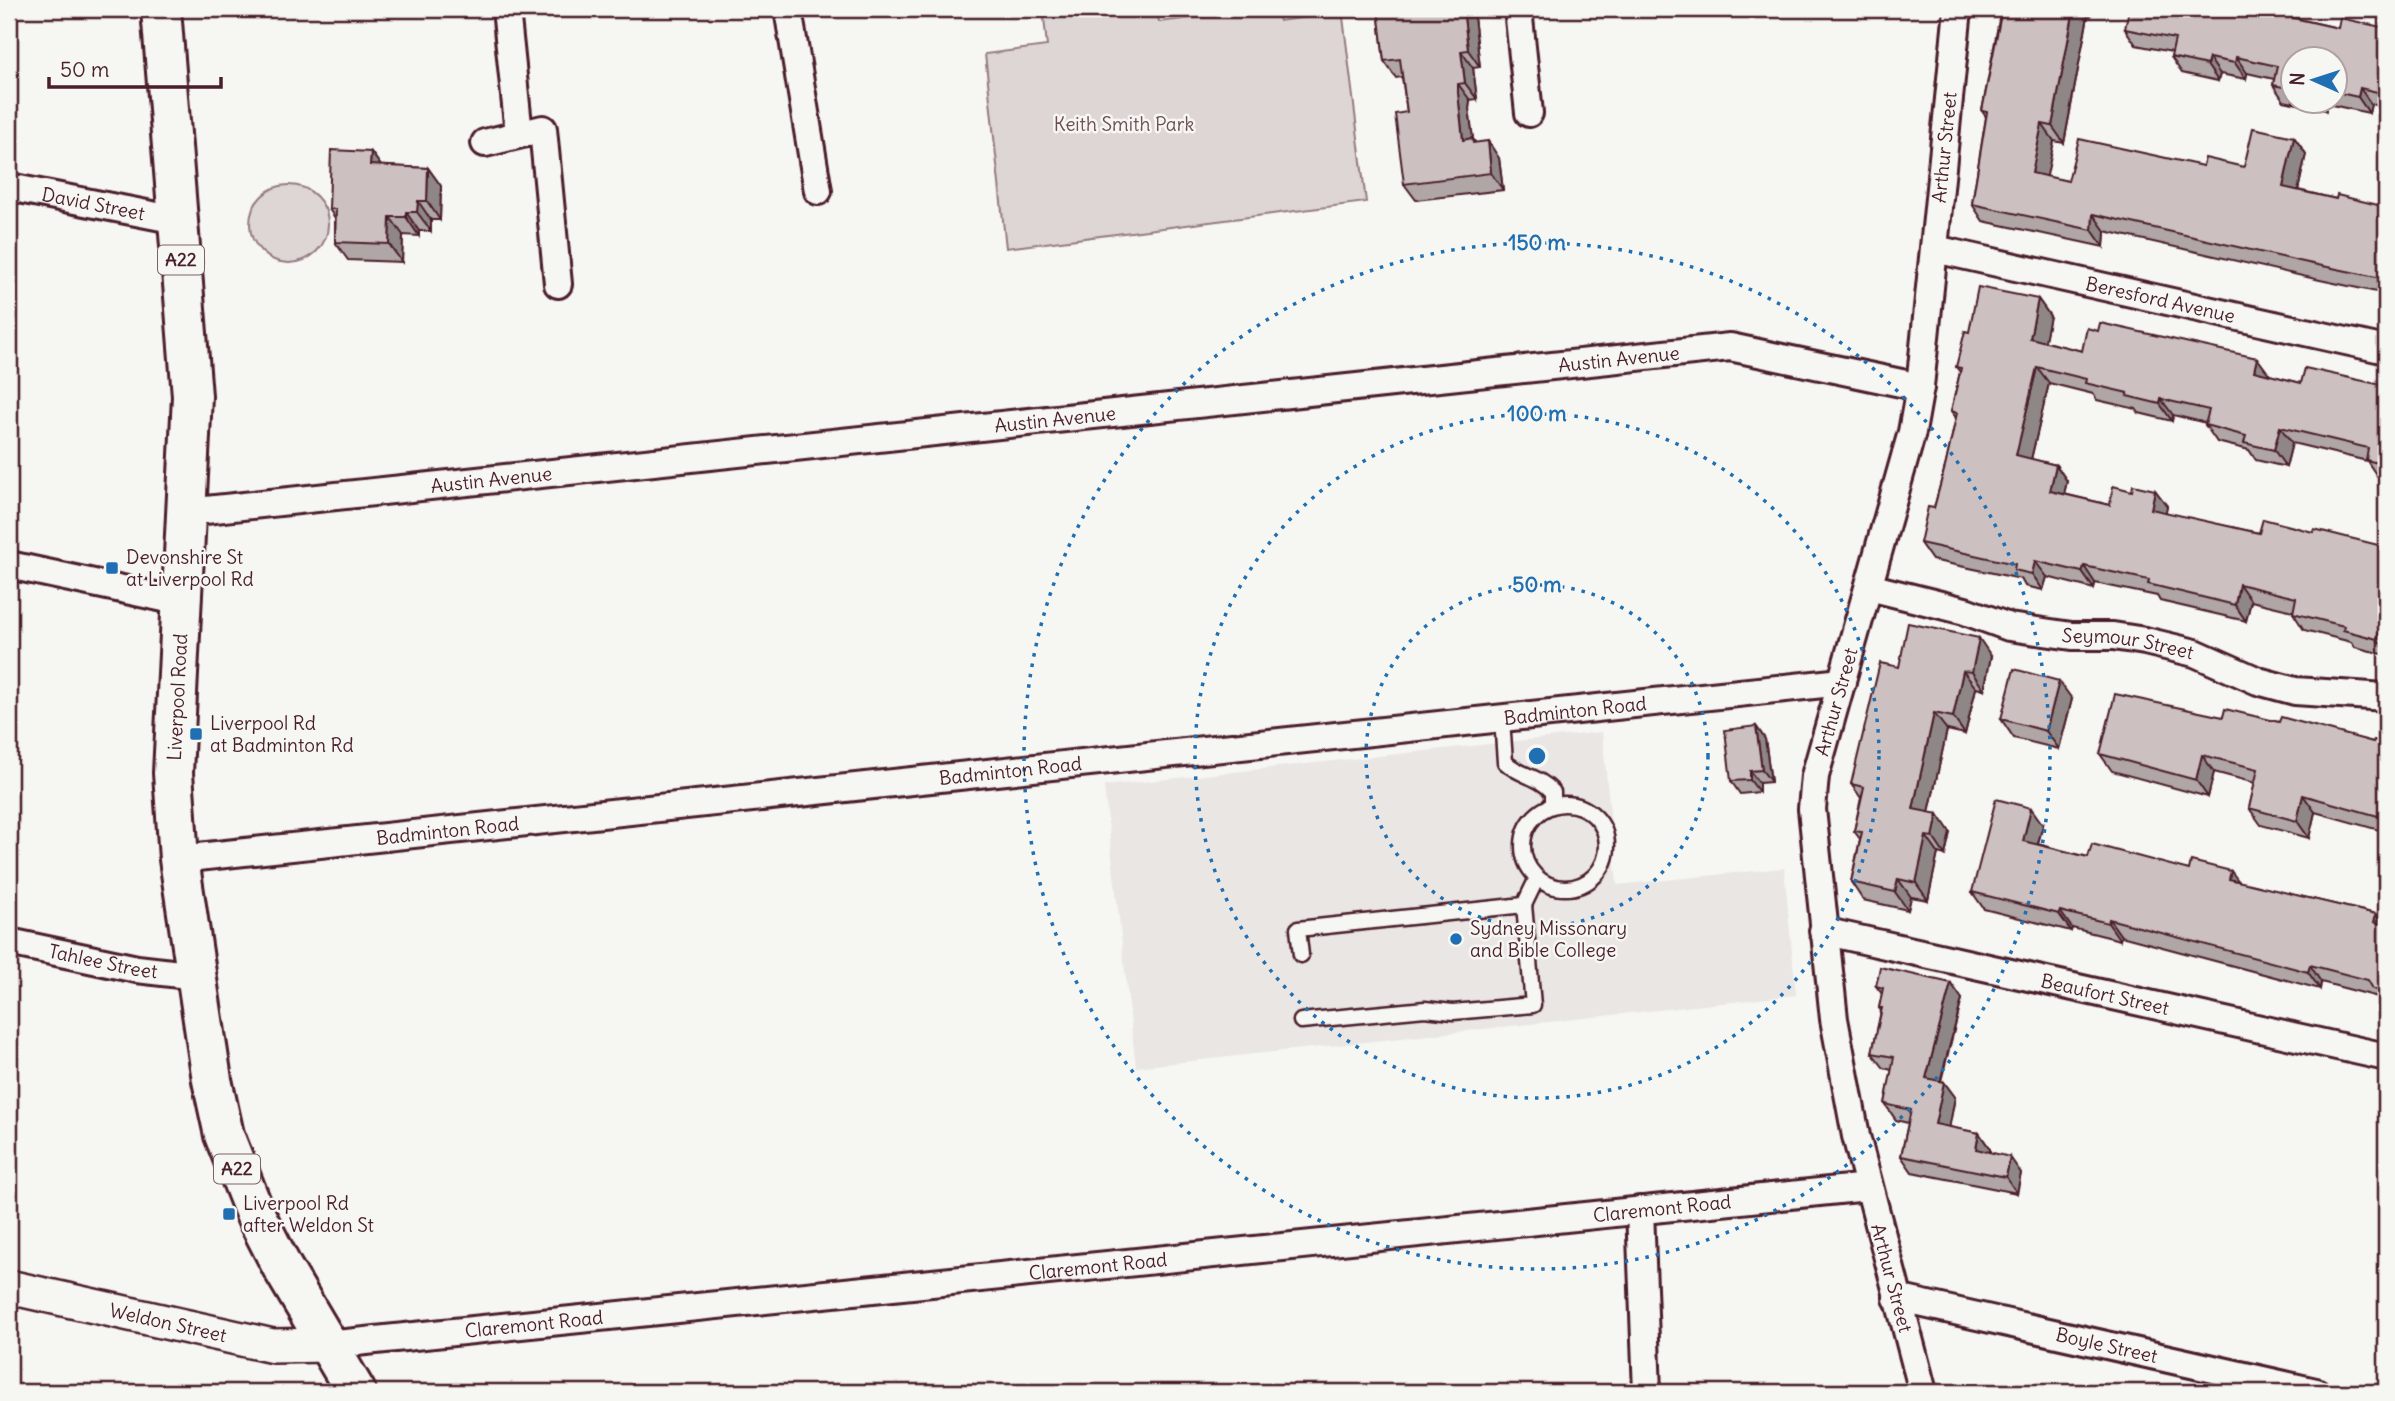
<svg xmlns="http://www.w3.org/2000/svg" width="2395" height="1401" viewBox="0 0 2395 1401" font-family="Delius,sans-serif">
<rect width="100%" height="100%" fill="#f6f6f2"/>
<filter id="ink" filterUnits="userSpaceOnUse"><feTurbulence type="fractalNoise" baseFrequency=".0143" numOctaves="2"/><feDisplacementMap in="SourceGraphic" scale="14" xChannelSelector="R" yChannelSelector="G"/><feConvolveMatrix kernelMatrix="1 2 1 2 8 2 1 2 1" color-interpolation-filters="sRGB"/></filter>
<g filter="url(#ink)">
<path fill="#e9e6e3" d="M1602,732L1617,885L1784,868L1796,995L1136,1067L1104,786Z"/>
<g fill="#ddd6d5" stroke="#947a80" stroke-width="2">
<path d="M1043,9H1157L1159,22L1267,9H1276L1279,21L1316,16V9H1342L1366,202L1006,248L985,54L1047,46Z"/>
<circle cx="289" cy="224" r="39"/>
</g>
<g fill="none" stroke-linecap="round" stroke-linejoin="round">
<g stroke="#4a1f2b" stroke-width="19">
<g id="service">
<path d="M1502,719L1505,762C1521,777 1536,774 1553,792V805"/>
<circle cx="1565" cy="846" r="42"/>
<path d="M1301,955L1298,929L1524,905L1537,878"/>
<path d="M1301,1021L1425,1009L1453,1012L1533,1005L1524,905"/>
</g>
</g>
<g stroke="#4a1f2b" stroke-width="32">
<g id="minor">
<path d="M506,9L519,134"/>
<path d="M788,9L818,191"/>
<path d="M1518,9L1529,113"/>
<path d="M485,143L543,129L558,284"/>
<path id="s1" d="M9,187L177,220"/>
<path id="s2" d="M1935,249L2386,350"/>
<path id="s3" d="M187,512L1730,347L1920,387"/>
<path d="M9,565L183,602"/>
<path id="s4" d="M1869,587L1965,611L2009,627L2072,636H2113L2145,641L2195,653L2258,681L2295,691L2386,697"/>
<path id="s5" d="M179,859L1842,682"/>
<path id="s6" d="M1823,931L2386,1057"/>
<path id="s7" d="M9,942L137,969L197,976"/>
<path d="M1640,1210L1647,1392"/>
<path id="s8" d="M1897,1298L2316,1392"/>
<path id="s9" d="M327,1345L1868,1187"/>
<path id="s10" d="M1923,1392L1856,1136L1834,1019L1812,809L1815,776L1912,432L1920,387L1958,9"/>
</g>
</g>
<g stroke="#4a1f2b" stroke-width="38">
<g id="tertiary">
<path id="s11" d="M9,1287L273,1346L327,1345"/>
</g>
</g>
<g stroke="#4a1f2b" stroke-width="44">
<path id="trunk" d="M161,9L192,396L173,773L179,859L212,1080L224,1135L256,1216L282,1267L356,1392"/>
</g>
<use href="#service" stroke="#f6f6f2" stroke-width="14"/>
<use href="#minor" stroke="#f6f6f2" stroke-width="26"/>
<use href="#tertiary" stroke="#f6f6f2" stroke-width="33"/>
<use href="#trunk" stroke="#f6f6f2" stroke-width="38"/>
</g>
<g fill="#afa6a5" stroke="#4a1f2b" stroke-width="2" fill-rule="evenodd">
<path d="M1378,9H1473L1480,67L1473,68L1477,99L1470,100L1469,109L1473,139L1475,143L1499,158L1503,190L1416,200L1404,184L1407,112L1402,77L1396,78L1384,61Z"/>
<path d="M2001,9H2093L2091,16H2088L2064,143L2054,141L2046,177L2068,181L2203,166L2244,167L2294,137L2306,154L2298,190L2336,199L2386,207V294L2320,280L2105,231L2104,247L1983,221L1972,204L1986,117L1982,111Z"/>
<path d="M2273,9L2277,14L2338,28H2386V107L2371,104L2369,113L2327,104L2326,110L2284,101L2273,85L2274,79L2247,73L2246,79L2220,74L2218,81L2182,73L2171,57L2172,52L2136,45L2125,29ZM2293,60H2335V102H2293Z"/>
<path d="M371,152L381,166L428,168L441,186L440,220H431V231H419V236L403,235L402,262L348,260L335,242V218L329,209Z"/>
<path d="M2038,299L2050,316L2044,342L2082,351L2098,331L2257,358L2269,375L2301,383L2386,386V479L2377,476L2367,461L2292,443L2286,467L2256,460L2249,450L2217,442L2205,425L2206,423L2173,415L2172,421L2139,413L2136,409L2097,400L2093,394L2049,383L2031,459L2056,465L2067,481L2064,494L2110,505L2132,491L2155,490L2167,506L2165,513L2259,533L2313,532L2386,547V655L2355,647L2351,642L2304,630L2293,613V611L2251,601L2246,621L2160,601L2157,596L2095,583L2094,589L2047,577L2043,590L2025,586L2021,579L1932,560L1920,543L1934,508L1946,463L1956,418L1951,411L1960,372L1956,367L1969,332Z"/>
<path d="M1991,656L1984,690L1976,688L1965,734L1947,730L1929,812L1950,832L1945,855L1938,853L1928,900L1911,897L1908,910L1863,900L1851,882L1860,839L1854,831L1861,798L1851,784L1899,667Z"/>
<path d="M2072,699L2059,749L2014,738L2001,719Z"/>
<path d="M2223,717L2279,722L2373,742L2386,743V832L2315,812L2309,838L2261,825L2249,808L2255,783L2214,772L2208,797L2112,771L2100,754Z"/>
<path d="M1756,726L1765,739L1771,782L1759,783V792L1740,794L1731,781Z"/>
<path d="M2043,825L2038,844L2088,857L2189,870L2376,914L2383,924L2386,925V1006L2384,1005L2378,997L2321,982L2320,989L2121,936L2120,940L2072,928L2071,931L1984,909L1972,892Z"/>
<path d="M1876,986L1962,999L1941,1081L1944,1082L1955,1097L1949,1127L1979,1133L1990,1149V1153L2021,1173L2017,1193L1912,1172L1901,1156L1908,1123L1896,1120L1885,1104L1892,1070L1884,1068L1872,1053L1881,1011L1879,1008L1882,994Z"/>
</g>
<g fill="#8f8786" stroke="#4a1f2b" stroke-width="2">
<path d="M1463,9H1473L1480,67L1468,50Z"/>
<path d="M2074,9H2083L2088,16L2064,143L2052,126Z"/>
<path d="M2086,9H2093L2091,16Z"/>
<path d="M1461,51L1473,68L1477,99L1465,83Z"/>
<path d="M2236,57L2247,73L2246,79L2235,63Z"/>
<path d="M2209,58L2220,74L2218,81L2207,65Z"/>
<path d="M1458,84L1470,100L1469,109L1473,139L1484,155L1463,140L1458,93Z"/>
<path d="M2360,88L2371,104L2369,113L2358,97Z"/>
<path d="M2320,102H2325L2327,104L2326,110Z"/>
<path d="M2042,124L2054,141L2044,190L2032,173Z"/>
<path d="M2294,137L2306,154L2295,204L2283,187Z"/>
<path d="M1488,141L1499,158L1503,190L1491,173Z"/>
<path d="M371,152L384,170L370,165Z"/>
<path d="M428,168L441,186L440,220L427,201Z"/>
<path d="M418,201L431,220V231L417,212Z"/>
<path d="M406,212L419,231V236L406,217Z"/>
<path d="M2093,214L2105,231L2104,247L2092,230Z"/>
<path d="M390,217L403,235L402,262L389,244Z"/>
<path d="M2038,299L2050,316L2042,355L2030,338Z"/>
<path d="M2257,358L2269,374L2266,388L2254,371Z"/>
<path d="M2037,367L2049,383L2028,472L2016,455Z"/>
<path d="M2161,399L2173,415L2172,421L2160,404Z"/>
<path d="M2280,427L2292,443L2286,467L2274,450Z"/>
<path d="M2386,450V469L2382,464Z"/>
<path d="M2056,465L2067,481L2061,507L2050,491Z"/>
<path d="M2155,490L2167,506L2163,526L2151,509Z"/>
<path d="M2035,561L2047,577L2043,590L2032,574Z"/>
<path d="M2084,566L2095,583L2094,589L2082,572Z"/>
<path d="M2239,584L2251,601L2246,621L2235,605Z"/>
<path d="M2379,633L2386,644V651L2377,639Z"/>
<path d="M1979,638L1991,656L1984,690L1972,672Z"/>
<path d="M1963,671L1976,688L1965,734L1953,717Z"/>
<path d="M2059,681L2072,699L2059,749L2046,731Z"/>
<path d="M1934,713L1947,730L1926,826L1913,809Z"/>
<path d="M1756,726L1765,739L1771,782L1762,770Z"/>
<path d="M2202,755L2214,772L2208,797L2196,780Z"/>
<path d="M1750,771L1759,783V792L1750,780Z"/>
<path d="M2303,795L2315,812L2309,838L2297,821Z"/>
<path d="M2031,808L2043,825L2034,857L2023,841Z"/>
<path d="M1938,814L1950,832L1945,855L1933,837Z"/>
<path d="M1926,836L1938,853L1928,900L1916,883Z"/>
<path d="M2231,871L2243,887L2229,879Z"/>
<path d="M1898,879L1911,897L1908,910L1895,892Z"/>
<path d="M2060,911L2072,928L2071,931L2059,914Z"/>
<path d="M2376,914L2386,929L2374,922Z"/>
<path d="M2109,919L2121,936L2120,940L2108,923Z"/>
<path d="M2310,965L2321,982L2320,989L2308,972Z"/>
<path d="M1951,983L1962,999L1937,1093L1926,1078Z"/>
<path d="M1944,1082L1955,1097L1947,1140L1935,1124Z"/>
<path d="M1979,1133L1990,1149L1987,1165L1976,1149Z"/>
<path d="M2010,1157L2021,1173L2017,1193L2006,1177Z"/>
</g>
<g fill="#ccc1c0" stroke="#4a1f2b" stroke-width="2">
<path d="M1378,9H1463L1468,50L1461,51L1465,83L1458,84V93L1463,140L1472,138L1473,143L1488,141L1491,173L1404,184L1395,114L1407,112L1400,59L1384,61Z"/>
<path d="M2002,9H2074L2052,126L2042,124L2032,173L2068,181L2079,139L2203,166L2205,158L2244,167L2253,128L2294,137L2283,187L2336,199L2337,195L2386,207V279L2308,263L2093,214L2092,230L1972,204L1987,112L1982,111Z"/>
<path d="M2129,9H2273L2272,13L2338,28L2340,18L2386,28V94L2360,88L2358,97L2335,92V60H2293V89L2273,85L2277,66L2236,57L2235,63L2209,58L2207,65L2171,57L2175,39L2125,29Z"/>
<path d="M331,150L371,152L370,165L428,168L427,201H418L417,212H406V217H390L389,244L335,242L336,209H329Z"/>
<path d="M1978,287L2038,299L2030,338L2082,351L2087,328L2098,331L2100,323L2257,358L2254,371L2301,383L2305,368L2386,386V449L2382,464L2366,460L2368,448L2280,427L2274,450L2244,443L2246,436L2205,425L2209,410L2161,399L2160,404L2127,396L2128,393L2085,383L2086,379L2037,367L2016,455L2056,465L2050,491L2110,505L2113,486L2132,491L2133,485L2155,490L2151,509L2259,533L2263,519L2313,532L2314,529L2386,547L2385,555L2386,556V635L2379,633L2377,639L2343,630L2344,626L2293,613L2296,598L2239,584L2235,605L2148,584L2149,580L2084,566L2082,572L2035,561L2032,574L2014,570L2015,564L1920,543L1928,507L1934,508L1946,463L1957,413L1951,411L1961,368L1956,367L1965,331L1969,332Z"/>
<path d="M1908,623L1979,638L1972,672L1963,671L1953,717L1934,713L1913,809L1938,814L1933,837L1926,836L1916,883L1898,879L1895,892L1851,882L1862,832L1854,831L1864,787L1851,784L1880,663L1899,667Z"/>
<path d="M2014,669L2059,681L2046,731L2001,719Z"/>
<path d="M2115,694L2223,717L2225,709L2279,722L2281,717L2373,742L2374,740L2386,743V812L2385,818L2303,795L2297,821L2249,808L2258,769L2202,755L2196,780L2100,754Z"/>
<path d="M1756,726L1762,770L1750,771V780L1731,781L1725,730Z"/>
<path d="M1996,799L2031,808L2023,841L2088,857L2092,844L2189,870L2191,861L2231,871L2229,879L2376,914L2374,922L2386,925V992L2373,989L2368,980L2310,965L2308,972L2109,919L2108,923L2060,911L2059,914L1972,892Z"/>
<path d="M1880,967L1951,983L1926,1078L1944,1082L1935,1124L1979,1133L1976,1149L2010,1157L2006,1177L1901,1156L1911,1110L1885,1104L1894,1057L1872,1053L1882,1008H1879L1883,988L1876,986Z"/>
</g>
</g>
<g fill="none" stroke="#1f6fb2" stroke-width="3.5" stroke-dasharray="3.5 7">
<circle cx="1537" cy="756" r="171"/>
<circle cx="1537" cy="756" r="342"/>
<circle cx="1537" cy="756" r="513"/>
</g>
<g fill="#1f6fb2" stroke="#f6f6f2" stroke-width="2.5">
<rect x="105" y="561" width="14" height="14" rx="3.5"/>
<rect x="189" y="727" width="14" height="14" rx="3.5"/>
<circle cx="1456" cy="939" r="7"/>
<rect x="222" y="1207" width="14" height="14" rx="3.5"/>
</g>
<g text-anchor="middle" stroke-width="5" stroke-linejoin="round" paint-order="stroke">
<g fill="#f6f6f2" stroke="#7e6067" stroke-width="2">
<rect x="158" y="245.5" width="46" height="29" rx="5"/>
<rect x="214" y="1154.5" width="46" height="29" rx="5"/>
</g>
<g font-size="18" font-weight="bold" fill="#4a1f2b">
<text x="181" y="266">A22</text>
<text x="237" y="1175">A22</text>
</g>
<g font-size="19" fill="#6f4d56" stroke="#f6f6f2">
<text x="1124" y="131">Keith Smith Park</text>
</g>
<g font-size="19" fill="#4a1f2b" stroke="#f6f6f2">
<text dy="7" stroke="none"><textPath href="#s10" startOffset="1272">Arthur Street</textPath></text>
<text dy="7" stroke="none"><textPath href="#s1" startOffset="86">David Street</textPath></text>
<text dy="7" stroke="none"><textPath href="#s2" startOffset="231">Beresford Avenue</textPath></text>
<text dy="7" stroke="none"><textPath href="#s3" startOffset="1440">Austin Avenue</textPath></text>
<text dy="7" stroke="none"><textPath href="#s3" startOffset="873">Austin Avenue</textPath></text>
<text dy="7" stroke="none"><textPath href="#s3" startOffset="306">Austin Avenue</textPath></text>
<text dy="7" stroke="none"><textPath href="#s4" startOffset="266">Seymour Street</textPath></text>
<text transform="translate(177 697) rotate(-87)" y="7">Liverpool Road</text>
<text dy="7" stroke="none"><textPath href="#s10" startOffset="705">Arthur Street</textPath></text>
<text dy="7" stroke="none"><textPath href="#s5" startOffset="1404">Badminton Road</textPath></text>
<text dy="7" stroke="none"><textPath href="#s5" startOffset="836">Badminton Road</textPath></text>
<text dy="7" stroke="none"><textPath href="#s5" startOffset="270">Badminton Road</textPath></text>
<text dy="7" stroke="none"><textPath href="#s7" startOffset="96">Tahlee Street</textPath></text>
<text dy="7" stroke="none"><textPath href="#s6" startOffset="289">Beaufort Street</textPath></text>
<text dy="7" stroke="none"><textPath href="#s9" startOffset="1342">Claremont Road</textPath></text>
<text dy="7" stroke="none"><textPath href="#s9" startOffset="775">Claremont Road</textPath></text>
<text transform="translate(1892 1278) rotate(75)" y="7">Arthur Street</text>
<text dy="7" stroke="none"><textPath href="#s11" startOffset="163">Weldon Street</textPath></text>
<text dy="7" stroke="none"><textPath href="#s9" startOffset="208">Claremont Road</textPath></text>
<text dy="7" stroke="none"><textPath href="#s8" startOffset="215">Boyle Street</textPath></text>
</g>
<g font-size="19" fill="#4a1f2b" stroke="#f6f6f2" text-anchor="start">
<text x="126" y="564">Devonshire St<tspan x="126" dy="22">at Liverpool Rd</tspan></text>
<text x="210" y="730">Liverpool Rd<tspan x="210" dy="22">at Badminton Rd</tspan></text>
<text x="1470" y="935">Sydney Missonary<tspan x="1470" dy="22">and Bible College</tspan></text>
<text x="243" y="1210">Liverpool Rd<tspan x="243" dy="22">after Weldon St</tspan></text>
</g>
</g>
<circle cx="1537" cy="756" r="10" fill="#1f6fb2" stroke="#f6f6f2" stroke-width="3.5"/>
<g font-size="21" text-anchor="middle" font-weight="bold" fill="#1f6fb2" stroke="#f6f6f2" stroke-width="5" stroke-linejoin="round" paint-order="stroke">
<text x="1537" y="250">150 m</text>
<text x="1537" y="421">100 m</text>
<text x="1537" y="592">50 m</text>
</g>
<rect width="2395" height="1401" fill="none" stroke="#f6f6f2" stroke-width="35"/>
<rect x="18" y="18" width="2360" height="1366" fill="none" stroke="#4a1f2b" stroke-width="2.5" filter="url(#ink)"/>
<g transform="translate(2314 80) rotate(273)"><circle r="33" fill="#f6f6f2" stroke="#b1a0a2" stroke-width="2"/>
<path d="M0-5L12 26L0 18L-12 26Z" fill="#1f6fb2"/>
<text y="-10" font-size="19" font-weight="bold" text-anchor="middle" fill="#4a1f2b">N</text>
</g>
<path d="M49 77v10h172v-10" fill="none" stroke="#4a1f2b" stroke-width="3.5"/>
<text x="60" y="77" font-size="21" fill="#4a1f2b" stroke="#f6f6f2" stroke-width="5" paint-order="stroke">50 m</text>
</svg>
